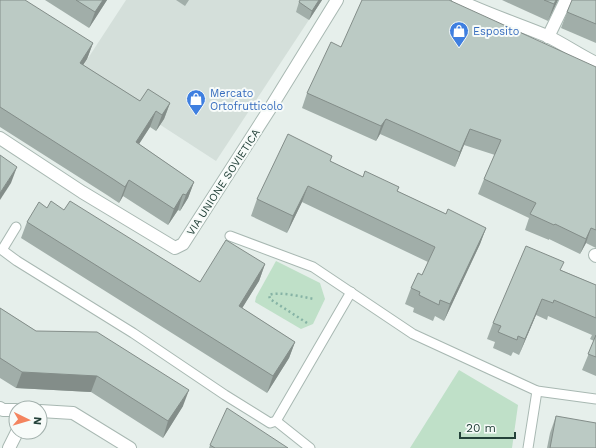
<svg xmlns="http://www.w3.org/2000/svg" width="596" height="448" viewBox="0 0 596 448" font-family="'Work Sans',sans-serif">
<rect width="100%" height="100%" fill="#e6efeb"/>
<path fill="#d4dfda" d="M126,0H322L216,161L79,72Z"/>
<g fill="#bfe0c8">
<path d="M276,261L320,283L325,299L313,324L301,329L255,302L256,297Z"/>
<path d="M459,370L518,405L512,448H410Z"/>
</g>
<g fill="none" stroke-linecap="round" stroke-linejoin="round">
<g stroke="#a8b8b2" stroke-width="11">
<g id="lane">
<path d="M16,227L2,250L17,261L133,333L225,395L270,423L276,421L351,292"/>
<path d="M230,236L313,267L413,334L537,391L596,399"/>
<path d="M276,421L310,448"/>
<path d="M528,448L537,391"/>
</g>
</g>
<g stroke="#a8b8b2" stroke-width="14">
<g id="street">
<path d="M458,0C487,14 518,24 547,36C564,44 579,55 596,63"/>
<path d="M548,37L566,0"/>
<path d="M0,138L82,192L175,248L183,244L271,107L337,0"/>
<path d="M595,255L596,256"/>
<path d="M0,408L3,410H16"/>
<path d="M40,411L73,413L130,448"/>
<path d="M9,448L17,432"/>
</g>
</g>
<path stroke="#86b3a5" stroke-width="2.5" stroke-dasharray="2 3" stroke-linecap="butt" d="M307,323L270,299L269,295C279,291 303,297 314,299"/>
<use href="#lane" stroke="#fff" stroke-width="9"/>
<use href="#street" stroke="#fff" stroke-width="12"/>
</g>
<g fill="#a1aea9">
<path d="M0,0L93,43L87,59L83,65L140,101L170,103L164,119L156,131L150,127L139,144L194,182L188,198L180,211L178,210L168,225L123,196L119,203L107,195L0,127Z"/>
<path d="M45,0H107L89,28Z"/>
<path d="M176,0H189L185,6Z"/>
<path d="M322,0L309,20L296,12L299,2Z"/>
<path d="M502,0H558L548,21Z"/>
<path d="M596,0V43L561,28L567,12Z"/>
<path d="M341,47L596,67V248L586,243L580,254L549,239V240L525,230L529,218L478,194L484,179L495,155L464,145L455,167L380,134L376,141L302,108L307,93Z"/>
<path d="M330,161L363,177L399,187L397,191L446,214L486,228L480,244L444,321L435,316L433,321L413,312L414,308L405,304L411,288L422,275L428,262L302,202L287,233L251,216L257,199Z"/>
<path d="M47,208L64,210L200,282L265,264L259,281L242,308L295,342L289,358L267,393L21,238L27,222Z"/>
<path d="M561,270L596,285V376L582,370L594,341L590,339L592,335L548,316L547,320L536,315L519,355L513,352L511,356L493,348L495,342L487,339L493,323Z"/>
<path d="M0,308L36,331L183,406L163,438L91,392L16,388L0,378Z"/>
<path d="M556,416L596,448H547L550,433Z"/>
<path d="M210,445L288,448H209Z"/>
</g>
<g fill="#838d89">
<path d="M103,0H107L89,28L95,12Z"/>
<path d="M319,0H322L309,20L312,11Z"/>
<path d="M556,0H558L548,21L554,4Z"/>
<path d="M93,43L87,59L74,79L80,63Z"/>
<path d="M170,103L164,119L156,131L162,115Z"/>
<path d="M156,111L150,127L130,158L136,142Z"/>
<path d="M386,119L380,134L376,141L381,126Z"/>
<path d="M470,129L464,145L455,167L460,152Z"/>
<path d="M17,167L11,183L0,200V193Z"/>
<path d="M129,180L123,196L119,203L125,187Z"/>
<path d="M194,182L188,198L180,211L186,195Z"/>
<path d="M308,186L302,202L287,233L293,216Z"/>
<path d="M183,194L178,210L168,225L174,209Z"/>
<path d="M486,228L480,244L444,321L450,304Z"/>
<path d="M591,228L586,243L580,254L586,239Z"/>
<path d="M265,264L259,281L233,323L239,306Z"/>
<path d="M542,299L536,315L519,355L525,339Z"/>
<path d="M295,342L289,358L267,393L273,376Z"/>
<path d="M22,372L97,376L91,392L16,388Z"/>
<path d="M189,390L183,406L163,438L168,421Z"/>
</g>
<g fill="#bbcac4" stroke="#838d89">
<path d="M0,0H25L93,43L80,63L140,101L148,89L170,103L162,115L156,111L136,142L194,182L186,195L183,194L174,209L129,180L125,187L113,179L0,107Z"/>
<path d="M76,0H103L95,12Z"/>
<path d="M300,0H319L312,11L299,2Z"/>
<path d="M362,0H449L596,67V230L591,228L586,239L555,224L554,225L530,214L536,203L484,179L501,140L470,129L460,152L386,119L381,126L307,93L331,42L341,47Z"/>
<path d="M544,0H556L554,4Z"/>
<path d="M572,0H596V24L567,12Z"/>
<path d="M288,134L332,156L330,161L363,177L365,171L399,187L397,191L446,214L448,209L486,228L450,304L440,300L439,305L419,295L420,292L411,288L418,273L422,275L435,247L308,186L293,216L257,199Z"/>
<path d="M0,155L17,167L0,193Z"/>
<path d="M51,201L64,210L70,201L200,282L226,240L265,264L239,306L295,342L273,376L27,222L39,202L47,208Z"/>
<path d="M526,246L564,262L560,270L596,285V318L554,300L553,303L542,299L525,339L518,336L517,340L498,332L501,326L493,323Z"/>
<path d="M0,308L36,331L97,332L189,390L168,421L97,376L22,372L0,358Z"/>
<path d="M596,335V357L588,354Z"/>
<path d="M227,408L288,448H215L210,445Z"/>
<path d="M556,416L596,423V448H550Z"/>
</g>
<defs>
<g id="shop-pin" transform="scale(1)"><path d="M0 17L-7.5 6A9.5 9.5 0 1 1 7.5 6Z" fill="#3f7fe0" stroke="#f7fbf9"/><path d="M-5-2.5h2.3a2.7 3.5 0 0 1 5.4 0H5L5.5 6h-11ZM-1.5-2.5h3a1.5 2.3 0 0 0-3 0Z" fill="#fff"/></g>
</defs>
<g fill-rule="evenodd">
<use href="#shop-pin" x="459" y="31"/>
<use href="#shop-pin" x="196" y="99"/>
</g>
<g text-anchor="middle" stroke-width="4" stroke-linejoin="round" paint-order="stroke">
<g font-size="11" fill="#366cbe" stroke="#f7fbf9" text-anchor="start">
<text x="473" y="35">Esposito</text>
<text x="210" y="97">Mercato<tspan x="210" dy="13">Ortofrutticolo</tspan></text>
</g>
<g font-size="11" fill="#24423a" stroke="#f7fbf9">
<text transform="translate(223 182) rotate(-57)" y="4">VIA UNIONE SOVIETICA</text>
</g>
</g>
<g transform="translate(28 420) rotate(95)"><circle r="19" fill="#f7fbf9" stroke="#a3b1ad"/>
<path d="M0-3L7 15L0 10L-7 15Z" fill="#f4845f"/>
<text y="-6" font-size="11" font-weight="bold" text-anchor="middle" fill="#24423a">N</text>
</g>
<path d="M460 432v6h55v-6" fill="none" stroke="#24423a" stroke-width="2"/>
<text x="466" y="432" font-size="12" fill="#24423a" stroke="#f7fbf9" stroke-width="3" paint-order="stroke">20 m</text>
</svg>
